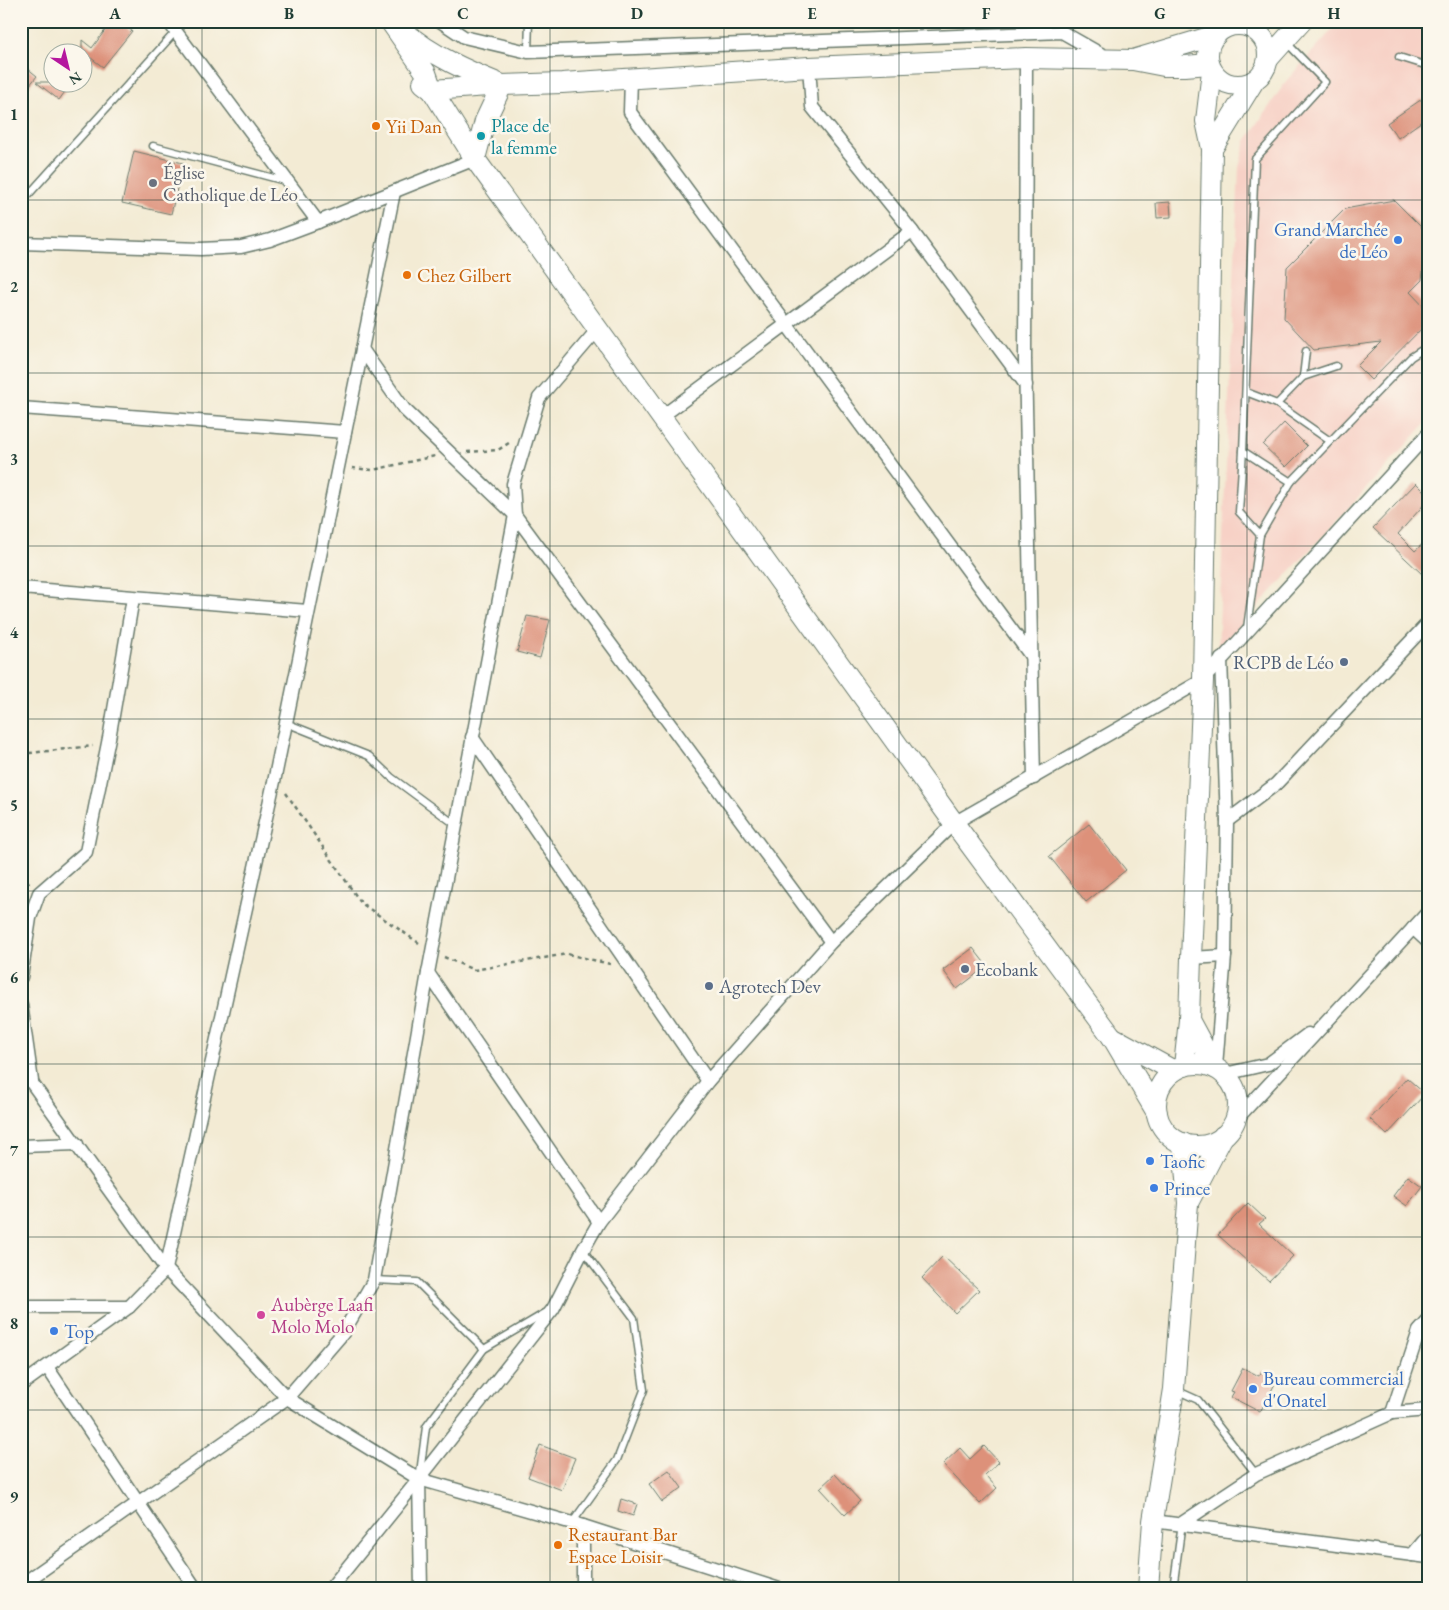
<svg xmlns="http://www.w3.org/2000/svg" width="1449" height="1610" viewBox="0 0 1449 1610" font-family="'EB Garamond',serif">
<rect width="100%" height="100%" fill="#fbf7ec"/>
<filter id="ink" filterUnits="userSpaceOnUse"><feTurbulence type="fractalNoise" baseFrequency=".02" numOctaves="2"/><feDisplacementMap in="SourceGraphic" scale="10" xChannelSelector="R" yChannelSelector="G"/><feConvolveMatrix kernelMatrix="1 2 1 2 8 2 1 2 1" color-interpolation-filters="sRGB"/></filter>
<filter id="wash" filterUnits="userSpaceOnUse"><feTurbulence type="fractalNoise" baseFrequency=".0096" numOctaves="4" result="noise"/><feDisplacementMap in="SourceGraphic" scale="20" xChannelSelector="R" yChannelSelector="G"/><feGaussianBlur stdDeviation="1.12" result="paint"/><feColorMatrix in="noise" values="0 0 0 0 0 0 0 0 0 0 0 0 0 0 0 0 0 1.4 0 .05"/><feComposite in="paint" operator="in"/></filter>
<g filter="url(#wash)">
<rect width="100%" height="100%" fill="#f3ebd4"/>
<path fill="#f7d1c6" d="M1340,21H1428V421L1218,650L1239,167L1246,141L1287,80Z"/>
<g id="blocks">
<g fill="#dd917a">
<path d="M112,21H119L132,31L103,67L91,58L82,69V40L92,48Z"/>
<path d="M27,68L37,76L21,96V75Z"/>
<path d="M36,82H72L59,100Z"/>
<path d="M1422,99L1428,107V117L1398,138L1387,123Z"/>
<path d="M134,151L183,163L171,214L122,203Z"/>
<path d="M1394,200L1428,234L1422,280L1410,292L1428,311V322L1371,380L1357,366L1381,342L1314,350L1284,318L1287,267L1345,209Z"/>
<path d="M1170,202L1171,217L1157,218L1156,203Z"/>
<path d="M1284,423L1307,446L1286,467L1263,445Z"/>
<path d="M1416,483L1428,495V500L1398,534L1415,551L1428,539V568L1422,574L1373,528Z"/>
<path d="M527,616L550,620L540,658L517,652Z"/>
<path d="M1089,824L1126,870L1086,902L1049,856Z"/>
<path d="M973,948L987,966L957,989L943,970Z"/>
<path d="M1407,1078L1425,1094L1387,1135L1370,1119Z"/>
<path d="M1408,1176L1422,1186L1407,1206L1393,1196Z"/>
<path d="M1248,1203L1265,1219L1259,1224L1293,1256L1269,1281L1218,1235Z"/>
<path d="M943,1256L979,1290L955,1313L922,1278Z"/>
<path d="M1243,1368L1259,1376L1262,1371L1277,1380L1260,1412L1231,1397L1234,1392L1231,1391Z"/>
<path d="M540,1445L575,1458L562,1490L528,1477Z"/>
<path d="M984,1446L999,1462L985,1475L997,1488L980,1504L943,1464L960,1448L970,1459Z"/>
<path d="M669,1470L682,1488L662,1502L649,1484Z"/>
<path d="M835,1474L860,1501L845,1515L820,1488Z"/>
<path d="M621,1499L637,1504L633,1516L618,1511Z"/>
</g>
</g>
</g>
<g filter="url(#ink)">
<use href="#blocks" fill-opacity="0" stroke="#697a6c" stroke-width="1"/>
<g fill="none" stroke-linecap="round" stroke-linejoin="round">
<g stroke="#697a6c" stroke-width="9">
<g id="service">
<path d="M528,52L529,21"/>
<path d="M1399,57L1428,66"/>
<path d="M153,146L285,181"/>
<path d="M21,203L176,31"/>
<path d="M1303,377L1336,366"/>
<path d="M1246,392L1277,404L1330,441"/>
<path d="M1277,404L1303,377L1306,351"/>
<path d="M1243,451L1291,482"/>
<path d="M1260,535L1239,512L1243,451L1255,159L1325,82L1287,43"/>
<path d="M1247,628L1260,535L1291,482L1411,357L1428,346"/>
<path d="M286,723L369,756L391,777L456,825"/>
<path d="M374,1280L417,1282L484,1349"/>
<path d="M1176,1390L1198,1400L1256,1474"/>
<path d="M420,1473L426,1427L484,1349L545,1313"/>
<path d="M572,1523L617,1460L644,1390L634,1318L583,1250"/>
<path d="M1173,1589L1182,1523"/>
</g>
</g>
<g stroke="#697a6c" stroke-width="15">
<g id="minor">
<path d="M168,21L318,222"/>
<path d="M440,21L464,37L528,52L1062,32L1106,57"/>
<path d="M1229,21L1230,26"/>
<path d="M1026,58L1025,360L1034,778"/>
<path d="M809,67L812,107L912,231L1026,385"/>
<path d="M631,78L630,112L1031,656"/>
<path d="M21,243L201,249L241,247L270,240L318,222L475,159"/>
<path d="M362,349L404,409L515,515L831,942"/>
<path d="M21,408L345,432"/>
<path d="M661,417L912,231"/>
<path d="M21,588L308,611"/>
<path d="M472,737L708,1081"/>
<path d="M1227,821L1276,784L1428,623"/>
<path d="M1413,928L1428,942"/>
<path d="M1191,958L1225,956"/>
<path d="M428,973L599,1222"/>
<path d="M21,977L30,918L39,893L86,852L110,733L133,598"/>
<path d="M21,1004L32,1081"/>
<path d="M1216,1066L1225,956L1227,821L1221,659"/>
<path d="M21,1068L166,1269L287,1398L419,1479L583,1526L779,1589"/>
<path d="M1225,1074L1268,1064L1308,1034"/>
<path d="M1234,1122L1428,912"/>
<path d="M21,1146L77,1144"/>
<path d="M21,1307H129"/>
<path d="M47,1367L196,1589"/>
<path d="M21,1385L129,1307L166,1269L275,777L394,192"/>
<path d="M1392,1413L1419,1331L1428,1321"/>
<path d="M419,1479L421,1589"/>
<path d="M1153,1521L1428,1557"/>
<path d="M1182,1523L1256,1474L1392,1413L1428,1410"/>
<path d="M583,1526V1589"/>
<path d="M1412,1555L1428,1536"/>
<path d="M21,1585L287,1398L343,1333L374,1280L428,973L515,515L513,484L539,398L598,329"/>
<path d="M330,1589L419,1479L553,1309L583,1250L599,1222L708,1081L831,942L954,823L1203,680L1428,434"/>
</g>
</g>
<g stroke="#697a6c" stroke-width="22">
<g id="primary">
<path d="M390,21L426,73L432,90L475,159L954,823L1112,1037L1157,1113"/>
<circle cx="1238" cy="55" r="30"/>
<path d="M404,31C430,55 470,72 502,85L485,121L475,159"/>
<path d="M1269,58L1302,21"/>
<path d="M1136,59L1216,35"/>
<path d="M423,83L432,90L502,85L562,83L809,67L1026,58L1133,60L1164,66H1185L1209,64"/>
<path d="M1212,149L1254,81"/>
<path d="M1189,1020L1215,1068"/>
<path d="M1112,1037L1174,1071"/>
<circle cx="1197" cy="1105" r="41"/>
<path d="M1184,1066L1189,1020L1191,958L1203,680L1212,149L1206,121L1212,71"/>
<path d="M1188,1203L1223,1136"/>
<path d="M1148,1589L1153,1521L1174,1389L1188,1203L1183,1143"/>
</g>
</g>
<g stroke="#697a6c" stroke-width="2.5" stroke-dasharray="4 4" stroke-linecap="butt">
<path d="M467,452L498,450L512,441"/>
<path d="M352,468L373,470L435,456"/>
<path d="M21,754L93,746"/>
<path d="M286,793L361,903L419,943"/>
<path d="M21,875L31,885"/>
<path d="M444,957L474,970L567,954L610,964"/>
</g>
<use href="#service" stroke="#fff" stroke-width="6"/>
<use href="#minor" stroke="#fff" stroke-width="12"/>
<use href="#primary" stroke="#fff" stroke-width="20"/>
</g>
</g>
<path fill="none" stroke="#1f3d34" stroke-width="1" stroke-opacity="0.55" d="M202,21V1589M376,21V1589M550,21V1589M724,21V1589M899,21V1589M1073,21V1589M1247,21V1589M21,200H1428M21,373H1428M21,546H1428M21,719H1428M21,891H1428M21,1064H1428M21,1237H1428M21,1410H1428"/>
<g fill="#e8710a" stroke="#fbf7ec" stroke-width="2">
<circle cx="376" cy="126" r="5"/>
<circle cx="407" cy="275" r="5"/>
<circle cx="558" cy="1545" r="5"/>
</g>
<circle fill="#0f9aa8" stroke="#fbf7ec" stroke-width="2" cx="481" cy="136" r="5"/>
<circle fill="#6b7280" stroke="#fbf7ec" stroke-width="2" cx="153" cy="183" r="5"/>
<g fill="#3f7fe0" stroke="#fbf7ec" stroke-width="2">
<circle cx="1398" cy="240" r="5"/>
<circle cx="1150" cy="1161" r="5"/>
<circle cx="1154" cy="1188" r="5"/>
<circle cx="54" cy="1331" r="5"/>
<circle cx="1253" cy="1389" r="5"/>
</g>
<g fill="#5c6f8a" stroke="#fbf7ec" stroke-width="2">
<circle cx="1344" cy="662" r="5"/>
<circle cx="965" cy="969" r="5"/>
<circle cx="709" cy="986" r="5"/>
</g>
<circle fill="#d1479c" stroke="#fbf7ec" stroke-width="2" cx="261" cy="1315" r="5"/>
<g text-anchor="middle" stroke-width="5" stroke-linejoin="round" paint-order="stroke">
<g font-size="19" fill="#0d838f" stroke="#fbf7ec" text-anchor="start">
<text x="491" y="132">Place de<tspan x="491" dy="22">la femme</tspan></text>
</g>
<g font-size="19" fill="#c56008" stroke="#fbf7ec" text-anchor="start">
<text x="386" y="133">Yii Dan</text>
<text x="417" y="282">Chez Gilbert</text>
<text x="568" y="1541">Restaurant Bar<tspan x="568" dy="22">Espace Loisir</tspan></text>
</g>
<g font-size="19" fill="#5b616d" stroke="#fbf7ec" text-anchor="start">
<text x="163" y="179">Église<tspan x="163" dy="22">Catholique de Léo</tspan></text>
</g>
<g font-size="19" fill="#366cbe" stroke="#fbf7ec" text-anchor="start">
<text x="1388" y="236" text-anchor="end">Grand Marchée<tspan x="1388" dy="22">de Léo</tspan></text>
<text x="1160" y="1168">Taofic</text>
<text x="1164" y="1195">Prince</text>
<text x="64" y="1338">Top</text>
<text x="1263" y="1385">Bureau commercial<tspan x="1263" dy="22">d'Onatel</tspan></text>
</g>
<g font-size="19" fill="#4e5e75" stroke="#fbf7ec" text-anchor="start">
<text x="1334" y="669" text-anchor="end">RCPB de Léo</text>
<text x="975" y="976">Ecobank</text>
<text x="719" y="993">Agrotech Dev</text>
</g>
<g font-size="19" fill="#b23c85" stroke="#fbf7ec" text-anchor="start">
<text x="271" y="1311">Aubèrge Laafi<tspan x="271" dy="22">Molo Molo</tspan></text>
</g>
</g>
<rect width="1449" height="1610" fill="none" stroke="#fbf7ec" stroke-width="55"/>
<g transform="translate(68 68) rotate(145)"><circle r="24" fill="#fbf7ec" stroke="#a3ada2"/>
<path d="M0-4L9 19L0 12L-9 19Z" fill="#b5179e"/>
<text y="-8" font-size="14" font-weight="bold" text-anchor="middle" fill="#1f3d34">N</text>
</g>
<rect x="28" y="28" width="1394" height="1554" fill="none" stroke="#1f3d34" stroke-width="2"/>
<g font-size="16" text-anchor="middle" font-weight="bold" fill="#1f3d34">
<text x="115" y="19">A</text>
<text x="289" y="19">B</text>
<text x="463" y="19">C</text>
<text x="637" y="19">D</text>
<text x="812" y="19">E</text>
<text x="986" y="19">F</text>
<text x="1160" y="19">G</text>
<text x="1334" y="19">H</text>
<text x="14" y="120">1</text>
<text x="14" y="292">2</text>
<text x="14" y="465">3</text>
<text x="14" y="638">4</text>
<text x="14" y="811">5</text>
<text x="14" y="983">6</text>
<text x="14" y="1156">7</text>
<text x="14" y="1329">8</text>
<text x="14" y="1502">9</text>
</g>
</svg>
